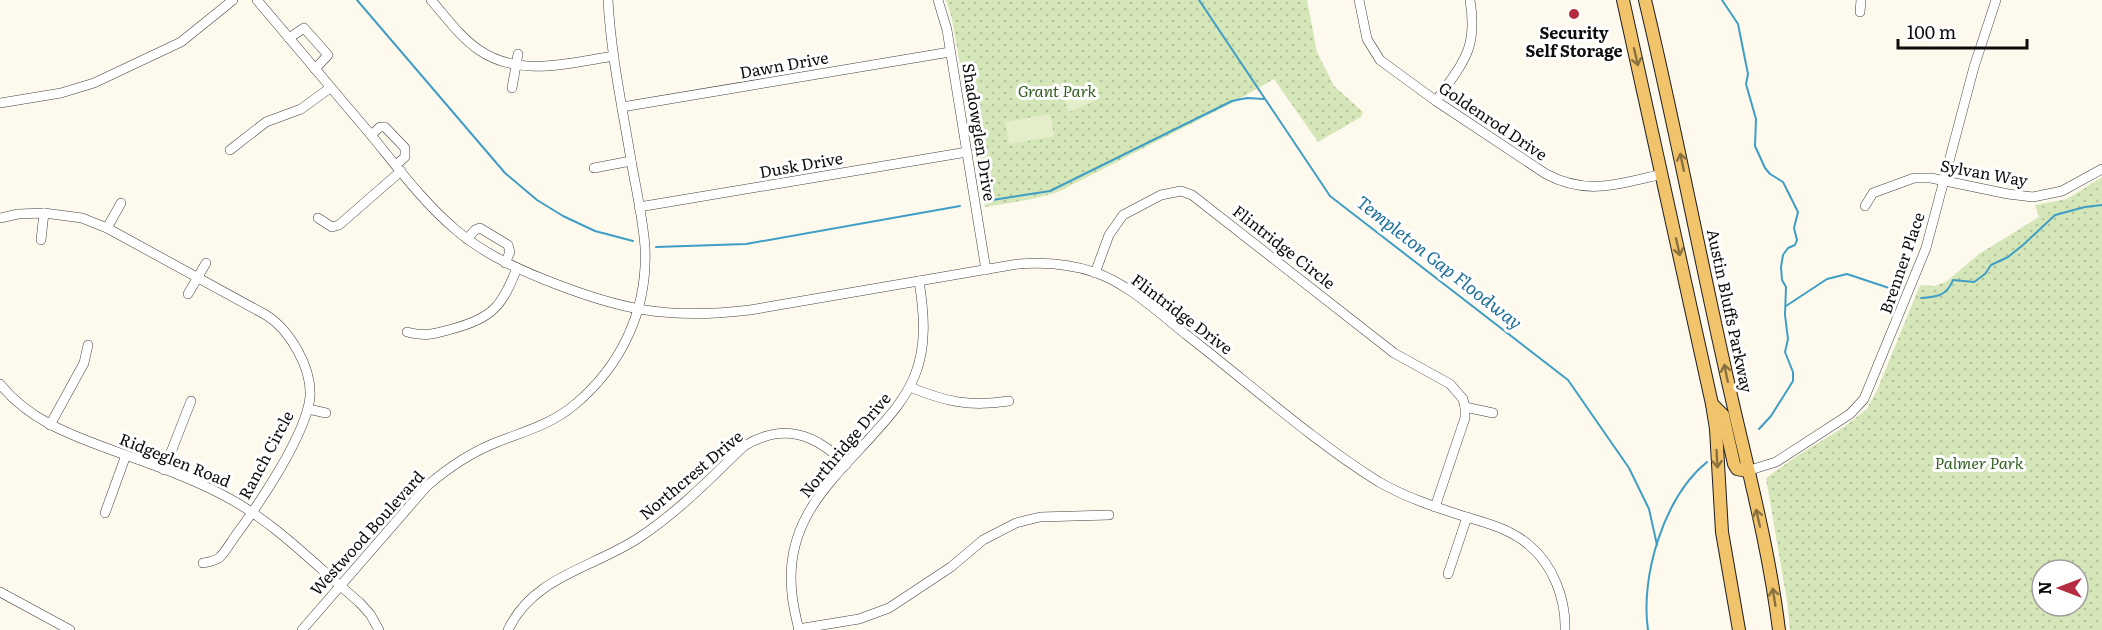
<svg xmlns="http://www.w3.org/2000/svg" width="2102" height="630" viewBox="0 0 2102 630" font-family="Literata,serif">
<defs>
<pattern id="park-dots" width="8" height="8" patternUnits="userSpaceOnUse" patternTransform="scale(1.5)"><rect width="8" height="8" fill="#d5e6b9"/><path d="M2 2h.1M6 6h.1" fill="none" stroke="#b6c49e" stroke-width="1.8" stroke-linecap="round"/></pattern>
</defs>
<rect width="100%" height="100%" fill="#fef9ed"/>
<g fill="url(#park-dots)" fill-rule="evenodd">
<path d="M946,0H1307L1317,52L1334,86L1363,112L1361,117L1318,142L1274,79L1232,103L1058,192L1032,199L985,207L952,19Z"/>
<path d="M2102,177V630H1790L1787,601L1766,478L1797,456L1844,427L1867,409L1878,388L1920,285L1935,286L1947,281L1979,254L2039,217L2035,205L2067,199ZM2042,570H2078V606H2042Z"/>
</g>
<g fill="#e5eeca">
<path d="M1088,86L1095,101L1069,112L1063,96Z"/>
<path d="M1050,114L1054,136L1009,144L1005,122Z"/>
</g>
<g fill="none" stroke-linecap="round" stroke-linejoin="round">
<g stroke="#3f9ec6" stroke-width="2">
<path d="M357,0L505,173L537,200L563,216L595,231L633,241"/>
<path d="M1199,0L1330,196L1568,380L1629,468L1649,509L1657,545"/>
<path d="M1722,0L1738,24L1748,74L1746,84L1756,119L1755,146L1765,168L1770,174L1783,182L1798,212L1794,228L1797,240L1795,245L1788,248L1783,255L1781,267L1782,280L1786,287L1785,315L1788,339L1785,352L1793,372V381L1771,416L1759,429"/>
<path d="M986,201L1050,191L1232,101L1247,98L1264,99"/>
<path d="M656,247L746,244L960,206"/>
<path d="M1921,298C1936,297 1947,296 1953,280L1974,282L1985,274L1991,265L2008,257L2023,245L2055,215L2085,207L2102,205"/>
<path d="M1786,306L1827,279L1847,274L1892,289"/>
<path d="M1648,630C1640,576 1664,497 1707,462"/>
</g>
<g stroke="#404040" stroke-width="10">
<g id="minor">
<path d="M257,0C295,45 333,90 371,135C398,168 424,203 456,230C482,252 511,266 543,279C620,310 667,320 750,310L1018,264C1043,262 1070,264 1094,272C1129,284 1159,313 1188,336C1250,384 1313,441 1379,482C1405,497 1435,507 1463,516C1487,523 1510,529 1529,545C1553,565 1566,599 1565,630"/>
<path d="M431,0C446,17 460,37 479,50C520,78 569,63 614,56"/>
<path d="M938,0L947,30L986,270"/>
<path d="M1359,0L1367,39L1380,60L1436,101L1546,174C1587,196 1620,184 1662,174"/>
<path d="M1860,12L1861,0"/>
<path d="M289,38L304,28L328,55L315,69"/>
<path d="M512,88L518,54"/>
<path d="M1436,101C1463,62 1478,50 1470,0"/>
<path d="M0,103L61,93L94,83L181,42L233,0"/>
<path d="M622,107L950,52"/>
<path d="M371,135L380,127H385L405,148V157L396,165"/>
<path d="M230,150L266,122L301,109L330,88"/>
<path d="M594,168L631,161"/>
<path d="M1865,206L1873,193L1914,178H1931L2008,194L2033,197L2062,191L2102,169"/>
<path d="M639,207L967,152"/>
<path d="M0,218L18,214L44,213L82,218L107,228L266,315C290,330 312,368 310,397C306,435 259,504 236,535C231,542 226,551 220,557C216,561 208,562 203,563"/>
<path d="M318,218L332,227L339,225L401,171"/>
<path d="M107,228L121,203"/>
<path d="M467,239L475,230L480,228L508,245L510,252L505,263"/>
<path d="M41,240L44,213"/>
<path d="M1095,273L1109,235L1123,215L1161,195L1181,191L1192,195L1394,353L1450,384L1463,399L1465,407V418L1435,507"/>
<path d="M188,294L206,263"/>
<path d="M407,332C427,337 433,334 452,329C493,318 502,306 517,268"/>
<path d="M0,384C28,419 68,434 109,449C147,463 187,476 223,495C275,522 315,565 359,602L370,614L379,630"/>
<path d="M910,387C946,402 970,407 1009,401"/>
<path d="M1465,407L1493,413"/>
<path d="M308,409L326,413"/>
<path d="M50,425L84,363L88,345"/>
<path d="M164,470L191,401"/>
<path d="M1747,471L1776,462L1850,414L1864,399L1926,248L1974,67L1996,0"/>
<path d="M105,513L126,455"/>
<path d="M1448,574L1467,517"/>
<path d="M0,592L70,630"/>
<path d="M798,629L859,619L889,608L951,567L983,540L1016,523L1040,517L1109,515"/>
<path d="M302,630L427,486C449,467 473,451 500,441C526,431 551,424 573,406C622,366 648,309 645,247C643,220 637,193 632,166C623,111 611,56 608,0"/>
<path d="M508,630C533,576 594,568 640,537C679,511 711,478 744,446C784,422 816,434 846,465"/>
<path d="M799,630C796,618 793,606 792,594C784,523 827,485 870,438C888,418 905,400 915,375C927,345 924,312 919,281"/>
</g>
</g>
<g stroke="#1e1e1e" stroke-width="14">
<g id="major">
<path d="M1623,0L1712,404L1716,429L1722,532L1739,630"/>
<path d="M1645,0C1674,121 1697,243 1724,364C1743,452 1768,540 1779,630"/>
<path d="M1712,404L1723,415L1734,464L1737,469L1747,471"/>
</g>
</g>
<use href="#minor" stroke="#fff" stroke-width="9"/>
<use href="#major" stroke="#f1c36a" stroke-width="12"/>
</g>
<defs><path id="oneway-shaft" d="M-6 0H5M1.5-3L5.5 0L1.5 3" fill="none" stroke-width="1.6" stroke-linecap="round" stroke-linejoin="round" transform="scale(1.5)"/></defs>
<g stroke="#8a7140">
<use href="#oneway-shaft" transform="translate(1636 57) rotate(77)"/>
<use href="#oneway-shaft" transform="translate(1682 162) rotate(-102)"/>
<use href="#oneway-shaft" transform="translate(1678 247) rotate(77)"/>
<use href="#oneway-shaft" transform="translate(1726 373) rotate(-102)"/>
<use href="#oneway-shaft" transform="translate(1717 459) rotate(87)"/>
<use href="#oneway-shaft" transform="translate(1758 518) rotate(-103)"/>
<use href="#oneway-shaft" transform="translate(1774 597) rotate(-99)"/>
</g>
<circle fill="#b52c40" stroke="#fff" stroke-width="2" cx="1574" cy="14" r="6"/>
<g text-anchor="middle" stroke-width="6" stroke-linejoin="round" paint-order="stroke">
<g font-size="16" font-weight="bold" fill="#0d0d0d" stroke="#fff">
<text x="1574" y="39">Security<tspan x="1574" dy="18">Self Storage</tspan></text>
</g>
<g font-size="16" fill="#0d0d0d" stroke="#fff">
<text transform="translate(784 65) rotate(-10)" y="6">Dawn Drive</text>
<text transform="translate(1493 121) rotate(34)" y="6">Goldenrod Drive</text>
<text transform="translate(979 132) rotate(81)" y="6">Shadowglen Drive</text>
<text transform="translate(801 165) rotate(-10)" y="6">Dusk Drive</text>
<text transform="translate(1984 173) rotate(10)" y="6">Sylvan Way</text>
<text transform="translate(1284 247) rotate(38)" y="6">Flintridge Circle</text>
<text transform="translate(1902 263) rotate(-71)" y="6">Brenner Place</text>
<text transform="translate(1730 311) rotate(78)" y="6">Austin Bluffs Parkway</text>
<text transform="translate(1182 314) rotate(37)" y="6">Flintridge Drive</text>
<text transform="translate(845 445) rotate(-50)" y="6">Northridge Drive</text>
<text transform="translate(266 455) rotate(-62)" y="6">Ranch Circle</text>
<text transform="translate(175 460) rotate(22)" y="6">Ridgeglen Road</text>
<text transform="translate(691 475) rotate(-40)" y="6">Northcrest Drive</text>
<text transform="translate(367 533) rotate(-48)" y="6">Westwood Boulevard</text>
</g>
<g font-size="16" font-style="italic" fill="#346121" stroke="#fff">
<text x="1057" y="97">Grant Park</text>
<text x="1979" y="469">Palmer Park</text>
</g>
<g font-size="18" font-style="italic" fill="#1d6e98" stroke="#fff">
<text transform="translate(1439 263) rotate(38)" y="6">Templeton Gap Floodway</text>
</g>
</g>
<g transform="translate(2060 588) rotate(270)"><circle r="28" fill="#ffffff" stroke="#9e9e9e" stroke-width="1.5"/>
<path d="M0-4.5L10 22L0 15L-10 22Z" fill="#b52c40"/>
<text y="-9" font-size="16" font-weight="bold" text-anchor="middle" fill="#0d0d0d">N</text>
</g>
<path d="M1898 39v9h129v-9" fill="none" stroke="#0d0d0d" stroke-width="3"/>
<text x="1907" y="39" font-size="18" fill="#0d0d0d" stroke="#ffffff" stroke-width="4.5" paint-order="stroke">100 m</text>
</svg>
